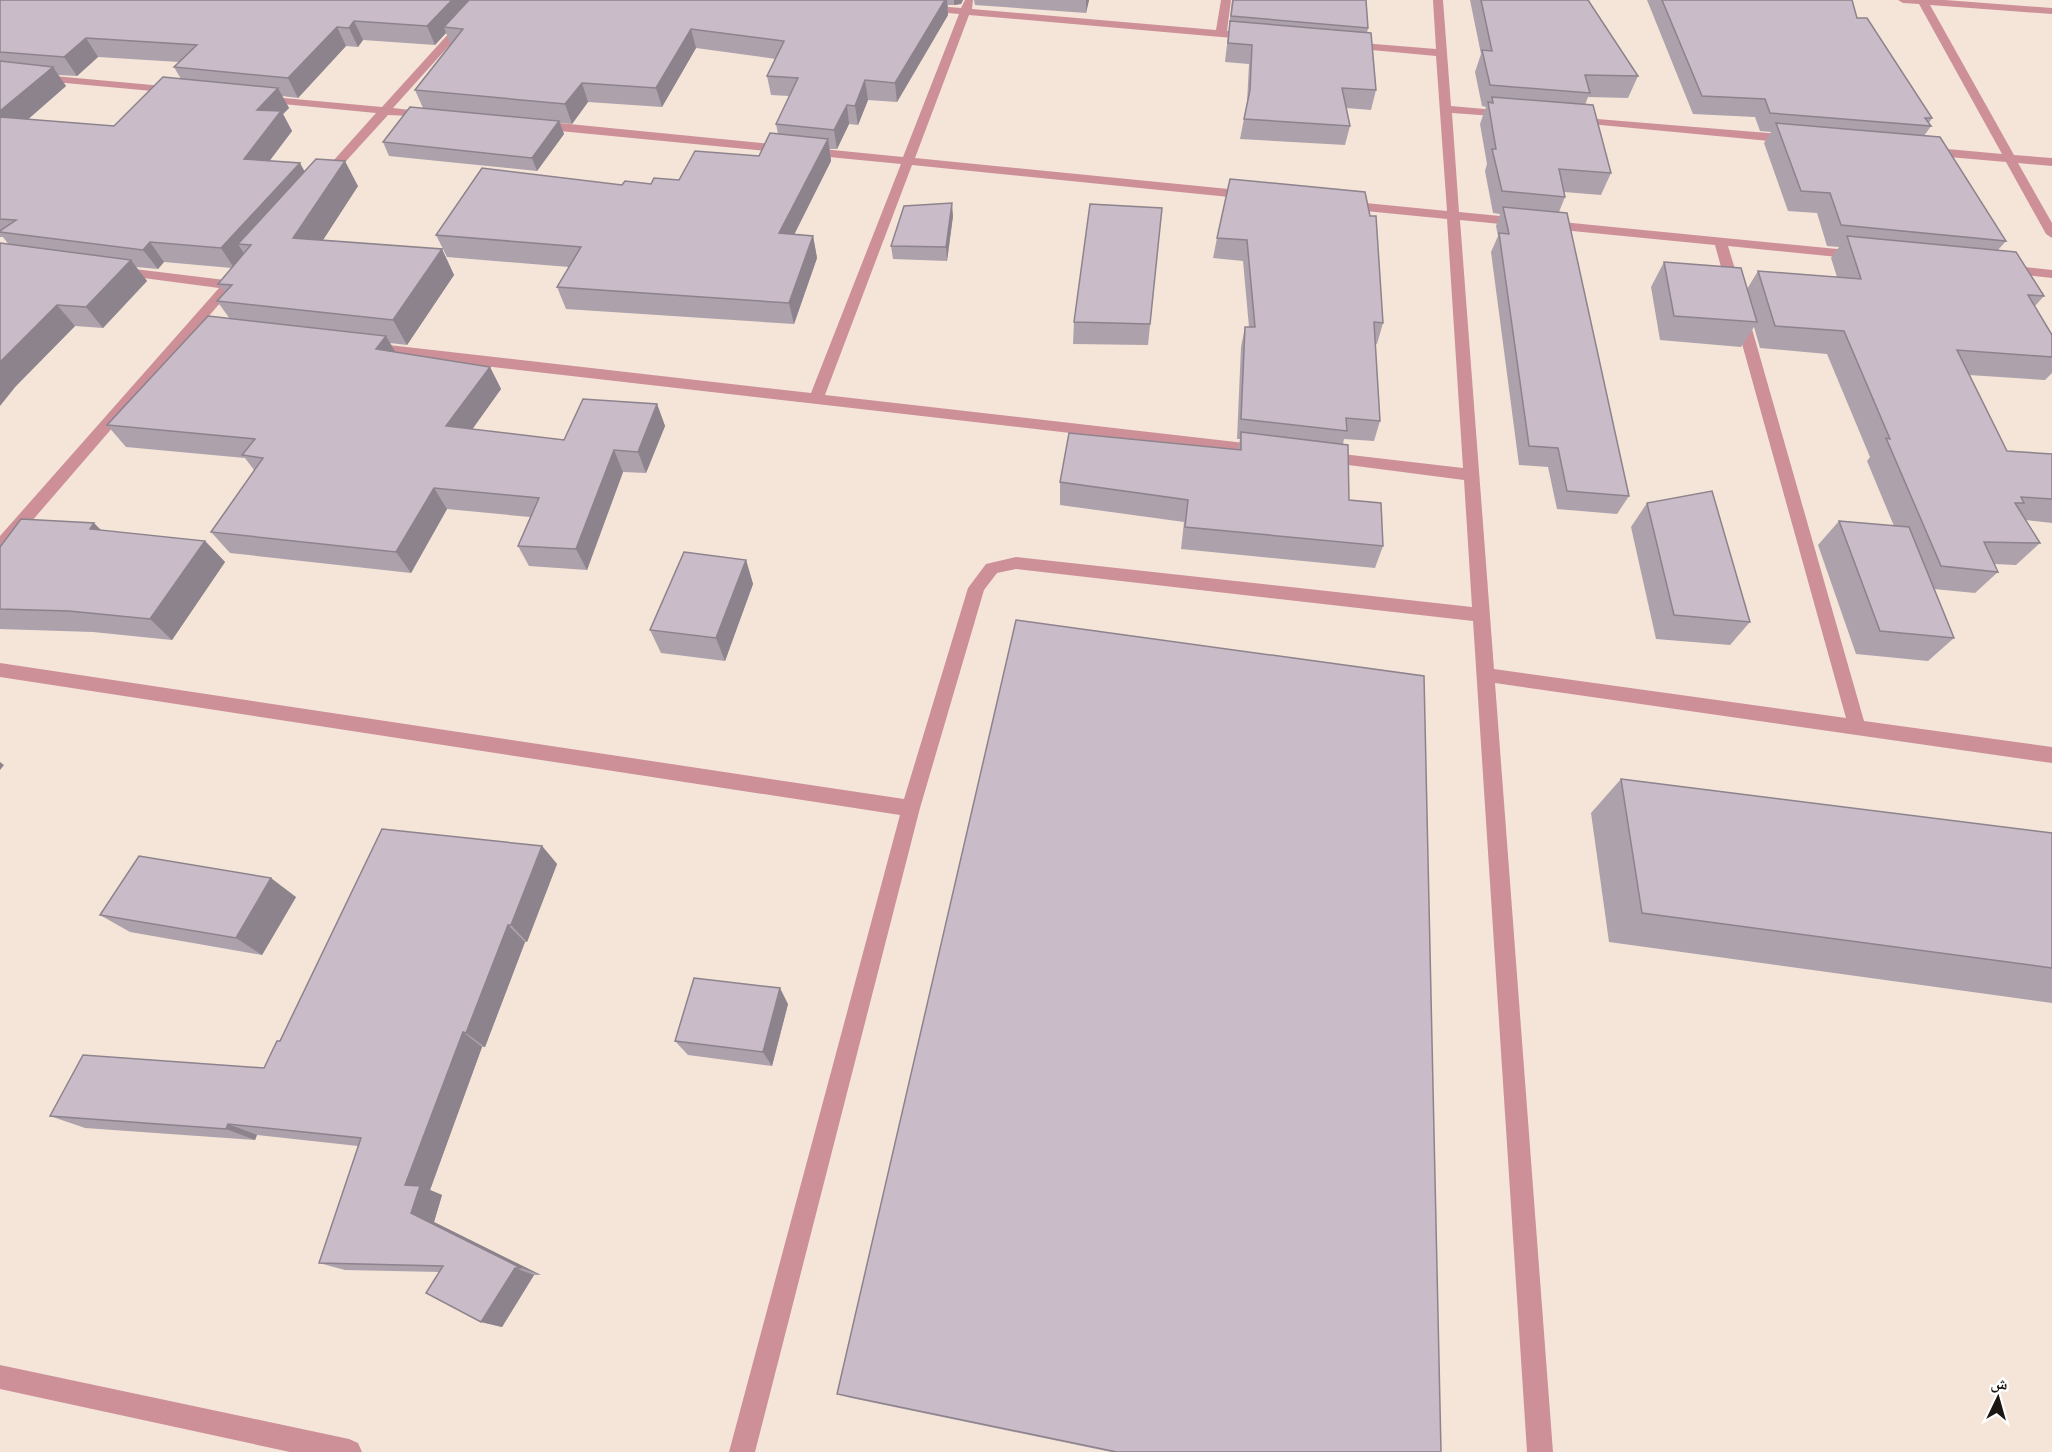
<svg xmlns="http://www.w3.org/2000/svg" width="2052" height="1452" viewBox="0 0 2052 1452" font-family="Overpass,'Noto Naskh Arabic',sans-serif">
<rect width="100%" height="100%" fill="#f4e5d8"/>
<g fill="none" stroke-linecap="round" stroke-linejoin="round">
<g fill="#cd9099" fill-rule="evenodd">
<path d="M479,0H490L393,108L428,112L432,113V117L388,115L327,182L323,183L317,179L376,113L262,102L256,99L262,96L382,107Z"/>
<path d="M965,0H973L972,9L1216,30L1221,0H1231L1227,31L1250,33L1255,36L1250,39L1221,37L969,15L915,158L1249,191L1255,195L1249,199L912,165L825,395L1262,445L1267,446L1270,450L1267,454L1262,455L371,353L364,348L371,343L811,393L901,164L539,129L533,125L539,121L903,157L959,14L925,11L920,8L925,5L961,8Z"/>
<path d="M1433,0H1443L1451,106L1507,111L1513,114L1507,117L1452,113L1459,212L1858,251L1865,255L1858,259L1728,246L1741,289L1734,293L1727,289L1715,245L1460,220L1494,669L1846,718L1734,315L1741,311L1748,315L1864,721L2052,747V763L1495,683L1553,1452H1527L1473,621L1016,569L997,573L984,590L920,808L755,1452H729L900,815L0,677V663L904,799L968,588L986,564L1016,557L1472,607L1464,480L1325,462L1320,461L1317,457L1320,453L1325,452L1463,468L1447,219L1345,209L1339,205L1345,201L1447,211L1436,56L1350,48L1345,45L1350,42L1436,49Z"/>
<path d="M1898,0H1945L2052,8V14L1930,5L2014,155L2052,158V166L2018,163L2052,223V238L2046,234L2006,162L1926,155L1920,151L1926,147L2002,154L1919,4L1903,3Z"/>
<path d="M0,71L174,87L180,90L174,93L0,77Z"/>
<path d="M1573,117L1791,135L1797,139L1791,143L1569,122L1567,120Z"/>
<path d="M2005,265L2052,270V278L2000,272L1998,269Z"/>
<path d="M118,267L225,280L234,270H244L246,273L6,551L0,553V536L219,288L113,274L111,271Z"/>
<path d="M0,1365L349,1439L358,1443L362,1452H290L0,1389Z"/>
</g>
</g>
<g fill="#ada1ac" fill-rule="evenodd">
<path d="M0,0H963L961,4L954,5H948V15L897,102L868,100L858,125L849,124L837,149H830L831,161L794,234L813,236L817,258L794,324L566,309L557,287L569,267L447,257L436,235L622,185L651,184L679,180L759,156L778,134L776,124L789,96L771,95L767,76L776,59L696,48L662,107L588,102L572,124L560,123L564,134L537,171L389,156L383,142L423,108L415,90L451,44L446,33L435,45L363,40L358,47L346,46L298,98L282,96L289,108L283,114L292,131L269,161L358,186L323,240L442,249L454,275L407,345L390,343L395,352L490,367L501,389L472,429L564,440L657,404L665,426L646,473L623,472L587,570L529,566L518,546L530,517L447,509L411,573L230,553L211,532L254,470L245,458L126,447L107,425L230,319L217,301L225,293L218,284L232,268L164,262L158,269L136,267L147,281L103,328L75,326L16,386L9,245L3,237H0ZM98,57L179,62L174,67L181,79L114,126L28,119L66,86L58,75L77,76Z"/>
<path d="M974,0H1089L1086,13L975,5Z"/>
<path d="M1232,0H1366L1368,28L1367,33L1376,90L1371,110L1346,108L1350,126L1345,145L1240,139L1247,103L1249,64L1225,62Z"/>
<path d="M1470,0H1588L1638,76L1628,98L1588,97L1585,105L1611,173L1601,195L1564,192L1565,197L1559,212L1629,496L1617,514L1557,509L1548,467L1519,465L1491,252L1498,236L1496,226L1500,214L1493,213L1485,171L1487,164L1480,124L1486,107L1482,106L1475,72L1481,54Z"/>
<path d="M1647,0H1852L1857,18L1932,118L1929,123L1931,126L1924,136L2006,241L1998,250L2044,296L2035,306L2052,335V373L2045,380L1969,375L2007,451L2052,454V523L2026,520L2040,543L2016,565L1995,564L1998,572L1975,593L1934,589L1954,638L1928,661L1856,654L1818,545L1839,521L1894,526L1867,461L1870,457L1827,354L1760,348L1754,327L1741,347L1660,340L1651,287L1664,262L1747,289L1758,271L1837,277L1831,258L1839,247L1827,246L1817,213L1788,211L1764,143L1771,132L1760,131L1755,117L1693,114Z"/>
<path d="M1230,179L1383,323L1377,344H1375L1380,421L1374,441L1344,439L1343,444L1349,500L1383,546L1375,568L1181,549L1184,522L1060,505V482L1238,449L1240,439H1237L1241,347L1245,327H1249L1243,261L1213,258L1217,238Z"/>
<path d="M1162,208L1148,345L1073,344L1074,322Z"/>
<path d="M953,216L947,261L893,259L891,246Z"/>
<path d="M1647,503L1750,622L1730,645L1656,639L1631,527Z"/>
<path d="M102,531L205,541L225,562L172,640L93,632L0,629V547Z"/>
<path d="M746,560L753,584L725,661L661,653L650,630Z"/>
<path d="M1621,779L2052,833V1003L1609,942L1591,813Z"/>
<path d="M542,846L557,864L527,942H525L485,1047H482L430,1190L442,1195L434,1222L541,1275H534L502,1327L481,1322L440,1272L345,1270L319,1263L358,1146L257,1135L255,1140L85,1128L50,1116L264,1068L280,1041Z"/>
<path d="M296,897L262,955L130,932L100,915Z"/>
<path d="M788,1004L772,1066L688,1055L675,1041Z"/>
<path d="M837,1394L1441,1452H1111L851,1398Z"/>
</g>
<g fill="#8d838c">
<path d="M452,0H476L444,27L446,33L435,45L427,26Z"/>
<path d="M945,0H947L948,15L897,102L895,83Z"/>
<path d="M954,0H963L961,4L954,5Z"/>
<path d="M1086,0H1089L1086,13Z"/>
<path d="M354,21L363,40L358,47L349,28Z"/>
<path d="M337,27L346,46L298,98L288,78Z"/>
<path d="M691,29L696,48L662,107L656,88Z"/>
<path d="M86,38L98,57L77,76L64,57Z"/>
<path d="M53,67L66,86L9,136L0,124V111Z"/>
<path d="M865,80L868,100L858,125L855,106Z"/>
<path d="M582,83L588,102L572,124L565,104Z"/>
<path d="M278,88L289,108L283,114L292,131L256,179L244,159L257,110Z"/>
<path d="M847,105L849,124L837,149L834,130Z"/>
<path d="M559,121L564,134L537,171L532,158Z"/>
<path d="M828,139L831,161L784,255L779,233Z"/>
<path d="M345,161L358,186L308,263L293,238Z"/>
<path d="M300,163L311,183L238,244L245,255L234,268L221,248Z"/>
<path d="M952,203L953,216L947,261L946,247Z"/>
<path d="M813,236L817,258L794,324L789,303Z"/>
<path d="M150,242L164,262L158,269L143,250Z"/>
<path d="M442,249L454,275L407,345L393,320Z"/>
<path d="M131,260L147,281L103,328L86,307Z"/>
<path d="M57,305L75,326L16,386L0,406V362Z"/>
<path d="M386,336L399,358L376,349Z"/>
<path d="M490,367L501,389L459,448L446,426Z"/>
<path d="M657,404L665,426L646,473L638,452Z"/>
<path d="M614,450L623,472L587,570L576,549Z"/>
<path d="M434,488L447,509L411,573L396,552Z"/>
<path d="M94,523L116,545L90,529Z"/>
<path d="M205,541L225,562L172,640L150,619Z"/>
<path d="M746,560L753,584L725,661L716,638Z"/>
<path d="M0,762L4,765L0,770Z"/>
<path d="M542,846L557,864L527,942L511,925Z"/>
<path d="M271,878L296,897L262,955L236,938Z"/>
<path d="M508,925L525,942L485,1047L466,1033Z"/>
<path d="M780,988L788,1004L772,1066L763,1052Z"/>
<path d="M463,1032L482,1047L430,1190L442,1195L434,1222L541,1275L521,1268L411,1213L405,1185Z"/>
<path d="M228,1124L257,1135L255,1140L226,1129Z"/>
<path d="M515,1268L534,1275L502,1327L481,1322Z"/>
</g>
<g fill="#c9bbc8" stroke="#8d838c" stroke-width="1.5">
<path d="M0,0H452L427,26L354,21L349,28L337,27L288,78L174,67L197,45L86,38L64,57L0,52Z"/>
<path d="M469,0H945L895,83L865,80L855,106L847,105L834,130L776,124L798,78L767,76L784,41L691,29L656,88L582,83L565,104L415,90L463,29L444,27Z"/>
<path d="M1233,0H1366L1368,28L1231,16Z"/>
<path d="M1481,0H1588L1638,76L1585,75L1590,93L1490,85L1482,50L1492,51Z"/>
<path d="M1662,0H1852L1857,18H1867L1932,118H1925L1931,126L1770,113L1765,99L1702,96Z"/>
<path d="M1230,21L1371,33L1376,90L1342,88L1350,126L1244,119L1250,90L1252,45L1228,43Z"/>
<path d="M0,61L53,67L0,111Z"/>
<path d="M163,77L278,88L257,110L281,111L244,159L300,163L221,248L150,242L143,250L0,232V231L16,220L0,219V117L114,126Z"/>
<path d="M1492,97L1593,105L1611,173L1559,169L1565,197L1502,191L1492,149H1496L1488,102L1493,103Z"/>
<path d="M410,107L559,121L532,158L383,142Z"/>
<path d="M1776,123L1940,137L2006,241L1841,225L1830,193L1801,191Z"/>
<path d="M770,133L828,139L779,233L813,236L789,303L557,287L581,247L436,235L482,168L622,185L625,181L651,184L654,178L679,180L695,151L759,156Z"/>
<path d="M316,159L345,161L293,238L442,249L393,320L217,301L232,285L218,284L251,245L238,244Z"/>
<path d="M1230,179L1365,192L1370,216H1376L1383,323L1374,322L1380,421L1346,418L1347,431L1241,419L1245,327H1255L1247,240L1217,238Z"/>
<path d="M952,203L946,247L891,246L904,206Z"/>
<path d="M1090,204L1162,208L1150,324L1074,322Z"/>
<path d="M1503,207L1567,213L1629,496L1567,491L1558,448L1529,446L1499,233L1509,234Z"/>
<path d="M1847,236L2016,252L2044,296L2028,295L2052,335V357L1957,350L2007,451L2052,454V499L2021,497L2024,503H2015L2040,543L1984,542L1998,572L1941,566L1886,438L1890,439L1844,331L1775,326L1758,271L1861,279Z"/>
<path d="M0,243L131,260L86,307L57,305L0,362Z"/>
<path d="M1664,262L1741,268L1757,322L1674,316Z"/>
<path d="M208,316L386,336L376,349L490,367L446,426L564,440L583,399L657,404L638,452L614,450L576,549L518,546L539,498L434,488L396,552L211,532L263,458L242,455L255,439L107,425Z"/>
<path d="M1241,432L1348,445L1349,500L1381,503L1383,546L1185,527L1188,500L1060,482L1069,433L1241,450Z"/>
<path d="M1712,491L1750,622L1674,615L1647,503Z"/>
<path d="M21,519L94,523L90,529L205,541L150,619L69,611L0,609V547Z"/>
<path d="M1839,521L1909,527L1954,638L1880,631Z"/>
<path d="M684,552L746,560L716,638L650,630Z"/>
<path d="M1016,620L1424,676L1441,1452H1117L837,1394Z"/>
<path d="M1621,779L2052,833V968L1642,913Z"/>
<path d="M382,829L542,846L511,925H508L466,1033L463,1032L405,1185L420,1186L411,1213L521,1268H515L481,1322L426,1293L443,1266L319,1263L361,1138L228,1124L226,1129L50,1116L83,1055L264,1068L277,1041H280Z"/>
<path d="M139,856L271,878L236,938L100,915Z"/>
<path d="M694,978L780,988L763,1052L675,1041Z"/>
</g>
<g transform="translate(1998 1398) rotate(5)" stroke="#ffffff" stroke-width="4.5" paint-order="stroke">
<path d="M0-4.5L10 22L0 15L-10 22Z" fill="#1b1611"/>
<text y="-9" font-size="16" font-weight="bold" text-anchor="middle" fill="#1b1611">ش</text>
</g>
</svg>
